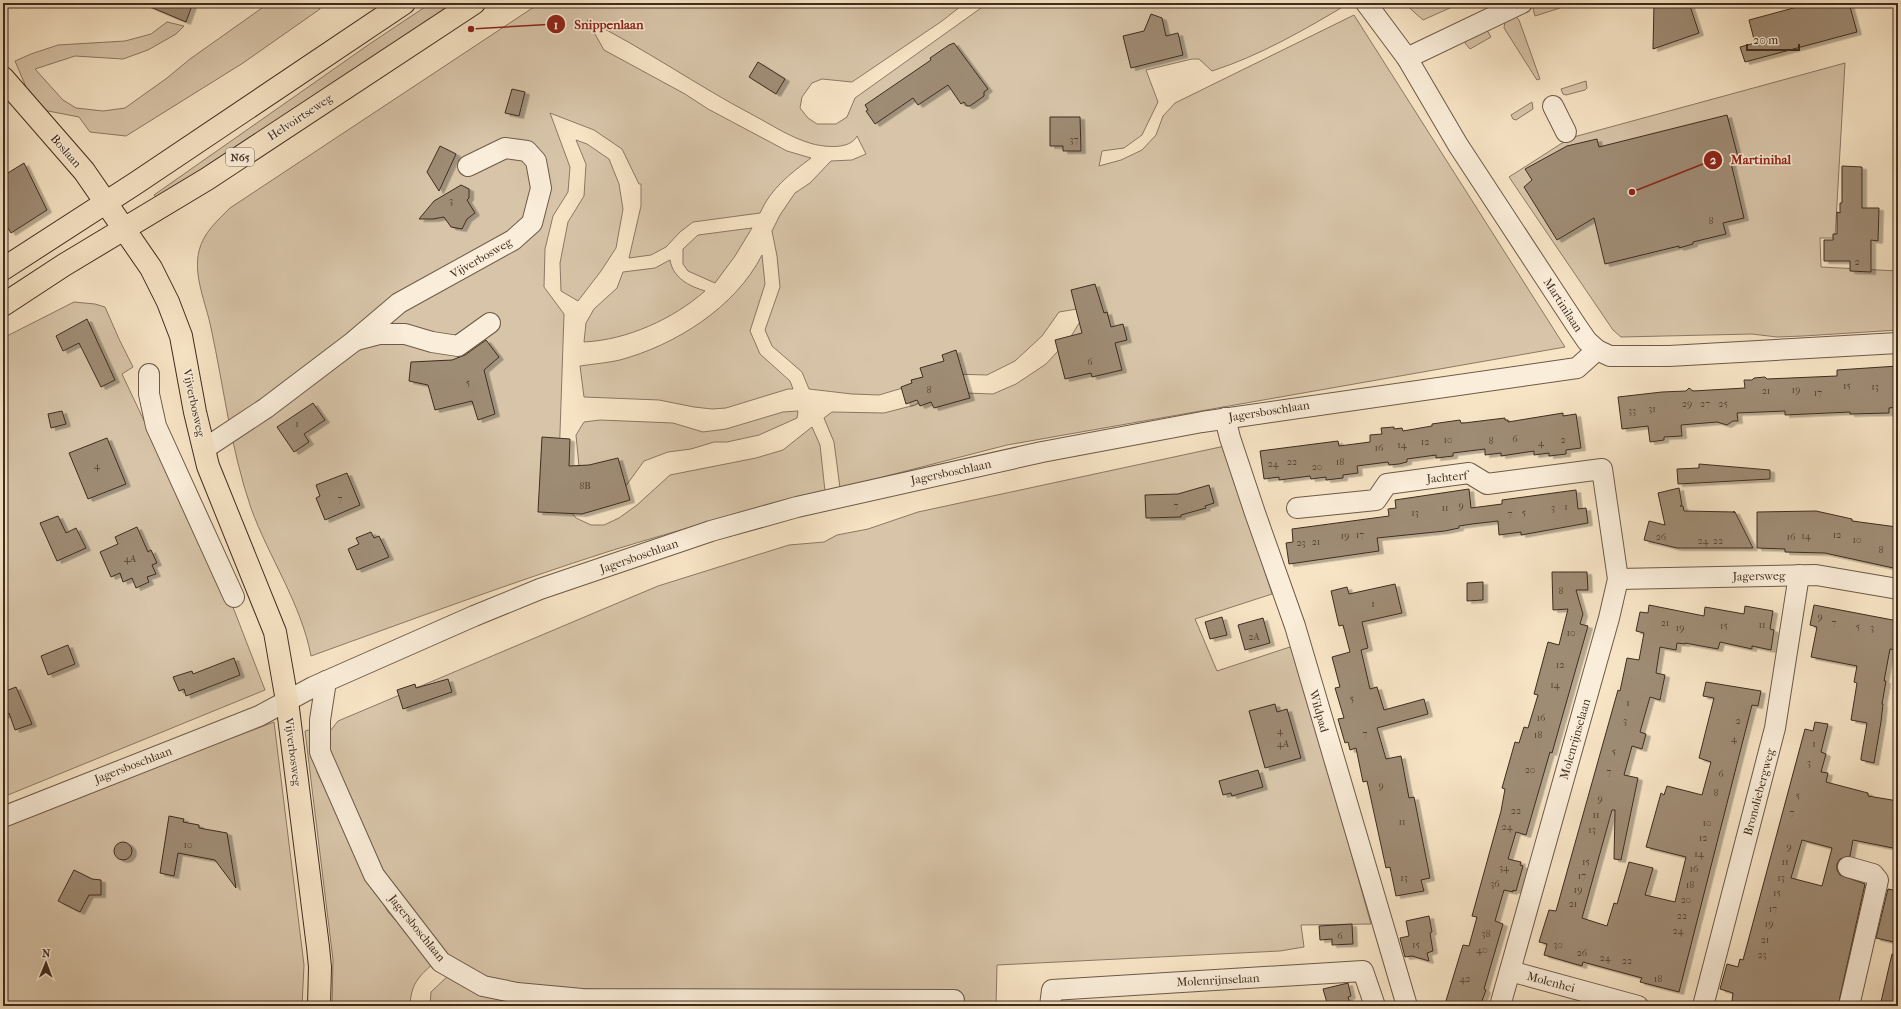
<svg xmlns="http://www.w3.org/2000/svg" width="1901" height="1009" viewBox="0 0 1901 1009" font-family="'IM FELL French Canon',serif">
<defs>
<filter id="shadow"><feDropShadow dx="4.5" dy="2.5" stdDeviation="0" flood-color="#0004"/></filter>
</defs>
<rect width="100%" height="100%" fill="#f7e4c5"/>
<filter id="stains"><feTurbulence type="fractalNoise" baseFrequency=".005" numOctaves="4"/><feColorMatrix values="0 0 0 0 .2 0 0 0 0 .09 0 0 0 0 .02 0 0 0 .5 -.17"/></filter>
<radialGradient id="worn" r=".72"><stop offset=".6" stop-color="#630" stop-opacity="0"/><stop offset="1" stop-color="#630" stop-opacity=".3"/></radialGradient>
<g fill="#d8c5a9" stroke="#8c7864">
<path d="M269,3H319L320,9L243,63L126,136L90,132L79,117L43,110L29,94L15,61L31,54L58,45L125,41L151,34L167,22L184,26L176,34L148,50L123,59L75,56L35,69L63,100L76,108L103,111L125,108L167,78L190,59Z"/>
<path d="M431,3H455L158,200L154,195L371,43Z"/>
<path d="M540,3H965L942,21L852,82L822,79L812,83L802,97L800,108L808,118L817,124H836L847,117L855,98L988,3H1345L1346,5C1304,30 1259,56 1212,71L1199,59H1192L1146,70L1158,102L1142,135L1124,148L1102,151L1099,166L1121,160L1142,150L1156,135L1163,116L1175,103L1354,15L1565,347L1007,445L840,488L834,442L824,418L832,412L884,413L915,405L924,400L965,393L993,394L1016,384L1046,364L1070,338L1089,307L1059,312L1042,336L1015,361L987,375L950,374L879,395L852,394L809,389L802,372L772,346L765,330L780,287L777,256L772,231L780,215L795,193L810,183L831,161L852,160L866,154L857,136C850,150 825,147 813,144C791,138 772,125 753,115C696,85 644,48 587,20L604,50L685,94L708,109L787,151L811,158C790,174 771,188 760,213L693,222L680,232L666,247L651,255L629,258L641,206V184H639L622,149L594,130L550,113L570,167L568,192L553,216L545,249L544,287L564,314L559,462L566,506L576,518L591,525H604L619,518L637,505L670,475L756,458L783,450L812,427L820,445L825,491C753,510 681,529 610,551C510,583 411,620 311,656C301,603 269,558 251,508C231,450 224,388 211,328C206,303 193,276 199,251C203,233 218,220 230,208Z"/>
<path d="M1404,3H1461L1423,20Z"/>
<path d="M1542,3H1558L1560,8L1535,16L1533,8Z"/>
<path d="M1515,16L1519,20L1540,79L1537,80L1504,28L1505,21Z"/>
<path d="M1487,30L1491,37L1470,49L1465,43V40Z"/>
<path d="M1845,63L1835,238H1820L1821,267L1898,271V330L1803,336L1777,337L1752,334L1621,337L1613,330L1509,177L1570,138Z"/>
<path d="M1586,81L1587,88L1585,90L1566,95L1563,94L1561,89Z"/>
<path d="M1532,102L1533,109L1516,120L1513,119L1511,115Z"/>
<path d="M576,140L587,144L609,159L619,184L623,209L616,248L601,271L578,301L561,291L560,263L568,222L584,196L586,164Z"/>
<path d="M752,228L735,256L715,283L688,271L683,264V249L698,235Z"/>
<path d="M762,255L765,284L750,331L760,354L790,381L793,389H788L726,408L712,409L694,407L659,400L584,397L580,366C593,364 607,363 620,360C675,345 735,308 762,255Z"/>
<path d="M670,260C673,278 689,286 705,291C673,319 627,340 584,342L586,323L594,309L617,288L623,272L655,268Z"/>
<path d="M74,302L95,304L105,307L119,339L133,367L122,374L172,480L226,589L265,690L3,797V338Z"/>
<path d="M798,411L797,418L759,435L727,442H714L691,449L668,452L644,461L620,494L580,477L576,435L584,422L600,420L673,423L703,432L726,429L783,412Z"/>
<path d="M1225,446L1272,594L1195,619L1217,671L1293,646L1371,924L1301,925L1304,947L1280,951L997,965L996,1006H791L615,990L533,987L490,980L445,957L397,901L326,744L327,735L338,721L658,586L789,545L824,542L837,535L868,529L918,512Z"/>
<path d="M274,722L304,965L302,1006H3V825Z"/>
<path d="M313,729V746L317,772L353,848L388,912L434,963C418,977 411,984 410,1006H332L333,960L305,731Z"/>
<path d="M449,975L550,1006H430L431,992Z"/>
</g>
<g fill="#9f8c75" stroke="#3f2c1e" fill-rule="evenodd" filter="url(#shadow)">
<path d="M141,3H193L186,22Z"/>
<path d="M1654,3H1689L1699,33L1653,49Z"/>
<path d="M1812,3H1849L1857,32L1745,62L1740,47L1755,43L1749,20Z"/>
<path d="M1151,14L1162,18L1166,36L1178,33L1183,55L1131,68L1123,36L1144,31Z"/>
<path d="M954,43L988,89L984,92V96L970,106H967L964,102L961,104L948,85L918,105L913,98L875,124L866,111L868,110L865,105L931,60L930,58L949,45Z"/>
<path d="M758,62L785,79L776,94L749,77Z"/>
<path d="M512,89L525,92L519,116L505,113Z"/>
<path d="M1727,115L1739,161L1731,163L1744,218L1723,223L1726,234L1693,242V244L1679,248V246L1605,264L1594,218L1557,240L1524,187L1532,180L1525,169L1567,146L1597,139L1599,147Z"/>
<path d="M1050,117H1080L1081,151H1063V146H1050Z"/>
<path d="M440,146L456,154L439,191L427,172Z"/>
<path d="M24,163L47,210L11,233L3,220V176Z"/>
<path d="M1842,166L1862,167V208H1879L1878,241L1871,240V272L1850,271V261H1824V240H1833V234H1837V212L1840,213V203H1842Z"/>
<path d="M461,185L469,189V198L467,200L475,213L467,219L462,229L451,227L444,217L433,219H419L434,201Z"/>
<path d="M1095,284L1104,313L1107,312L1111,327L1123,324L1127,340L1115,343L1122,370L1092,377L1091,373L1065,379L1055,340L1082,333L1071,290Z"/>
<path d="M87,319L115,380L101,387L79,343L63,351L56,336Z"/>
<path d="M486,340L499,357L484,370L495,414L478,420L472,401L435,410L428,385L409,381L411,362L452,360L465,355Z"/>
<path d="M956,350L970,398L934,408L931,402L920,406L917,400L906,404L901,387L912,383L911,380L923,377L920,368L944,361L942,355Z"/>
<path d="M1898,366V407L1889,408V413L1850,414V412L1785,415V411L1737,413L1738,421H1733L1727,425L1717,422L1681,425L1682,436L1664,437V440L1650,442L1648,426L1622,429L1618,397L1662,392L1686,391L1689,388L1693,391L1745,388L1744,380H1752L1754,378L1765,377L1767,379L1837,376V370Z"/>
<path d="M313,403L325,420L304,434L309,442L294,452L277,427Z"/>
<path d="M62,411L66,424L51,428L48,414Z"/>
<path d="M1563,413V416L1576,414L1581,448L1566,450V454L1549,456V453L1534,455V451L1501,456V453L1485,455V449L1453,453V456L1436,458V455L1407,459V462L1399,464L1389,465L1388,462L1357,466L1358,473L1343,475V478L1326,480V477L1311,479L1310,476L1279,480V477L1264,479L1260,451L1338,441L1339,446L1370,442V435L1382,434L1381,428L1394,427V429L1402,428L1403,431L1432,426V424L1460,420L1461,423H1464L1505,418V420H1508V422Z"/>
<path d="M542,437L570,439L569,466L589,465L618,458L630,500L582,514L538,512Z"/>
<path d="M107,438L126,484L88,499L69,453Z"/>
<path d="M1699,464L1770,470V479L1678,484L1677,469L1699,468Z"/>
<path d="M347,473L360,505L325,520L316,498L320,496L316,485Z"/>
<path d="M1209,485L1214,503L1205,506L1206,508L1181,515V517L1146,518L1145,495L1178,494Z"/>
<path d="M1679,488L1682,505L1680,506H1683L1684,511L1735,512H1733H1735L1753,548H1677L1644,540L1649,521L1665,525L1658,493Z"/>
<path d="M1469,489L1471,508L1502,504V500L1576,490L1578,509L1586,508L1588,523L1521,535V532L1499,535L1498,521L1472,524L1459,526V528L1445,531L1377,538L1379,551L1289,564L1286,543L1293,542L1292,529L1389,516L1388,509L1396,508L1395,500Z"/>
<path d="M1816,511L1852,519V521L1897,527L1894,540L1898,541V569L1825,553L1785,552V549L1757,548V512Z"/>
<path d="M58,516L66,533L76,528L86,548L57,561L40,523Z"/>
<path d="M137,527L148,552L151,550L157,563L152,565L156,574L147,577L149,582L136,588L132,578L123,582L120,573L111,577L100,552L118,544L115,537Z"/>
<path d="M371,532L374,538L379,536L389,557L357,570L348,549L359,544L356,538Z"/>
<path d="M1552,572H1587L1588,590H1576L1583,614L1580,624L1588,626L1552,753L1550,752L1526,835L1516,832L1508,859L1521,862L1520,865L1523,866L1516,891L1513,890V892L1504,890L1495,921L1503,924L1484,989L1486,990L1480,1006H1454L1445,1004L1463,945L1469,946L1477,917L1472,916L1501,811L1505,789L1502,788L1515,742L1519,743L1524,727L1528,728L1538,695L1534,694L1548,642L1559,645L1568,609L1553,610Z"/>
<path d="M1483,582V600L1467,601V583Z"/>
<path d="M1395,584L1402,613L1362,622L1368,648L1361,650L1370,689L1377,687L1384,710L1424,699L1428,714L1377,728L1386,759L1401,756L1409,798L1414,797L1430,878L1421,880L1424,891L1396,896L1390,867L1386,868L1367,781L1363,782L1356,748L1350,750L1348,742L1345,743L1338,719L1344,718L1335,688L1340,687L1332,657L1350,652L1343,625L1339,626L1331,591L1347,587L1349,594Z"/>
<path d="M1649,605L1704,616L1705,607L1744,614L1745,606L1773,611L1770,629L1774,630L1771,650L1752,646V649L1720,642L1718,649L1685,643V644L1677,643L1676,650L1660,647L1656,673L1665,675L1660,700L1650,697L1640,732L1646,734L1642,749L1632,746L1624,775L1638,778L1621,860L1614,859L1615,810H1612L1582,918L1607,926L1614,903L1617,904L1629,862L1653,868L1645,895L1675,902L1686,857L1646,847L1661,793L1664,795L1667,786L1702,795L1711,762L1699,758L1714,698L1703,696L1706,682L1761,691L1758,706L1752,705L1679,992L1640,982L1642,978L1583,962L1582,966L1544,955L1547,944L1539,942L1549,910L1556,911L1618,690L1620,691L1627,658L1639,660L1644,633L1636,631L1640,612L1648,613Z"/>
<path d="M1814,605L1898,621L1897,650L1890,649L1884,681H1886L1882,704H1883L1881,722L1874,763L1861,760V758L1867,723L1851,720L1857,683L1854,682L1857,666L1811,657L1817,627L1810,625Z"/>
<path d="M1222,617L1227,635L1210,639L1205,622Z"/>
<path d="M1263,618L1270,643L1245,650L1238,625Z"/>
<path d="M68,645L75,664L48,675L41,656Z"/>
<path d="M234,658L240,675L186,696L184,689L179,691L173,677L192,671L193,674Z"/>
<path d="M448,679L452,692L403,709L397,690L415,684L416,688Z"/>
<path d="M16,687L32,724L15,730L9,713L3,716V692Z"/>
<path d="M1275,704L1277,712L1287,709L1301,758L1265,768L1249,711Z"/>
<path d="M1815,722L1828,724L1821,752L1826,754L1821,772L1828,773L1826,782L1868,793V796L1898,801V849L1853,840L1850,856L1840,859L1837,864V870L1840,875L1865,884L1838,1006H1758L1732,1001L1733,993L1720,989L1727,964L1738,967L1740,959L1743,960L1805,729L1813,731ZM1802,840L1832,848L1822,886L1791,878Z"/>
<path d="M1258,770L1263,787L1232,796L1231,793L1223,795L1219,781Z"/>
<path d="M169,816L184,819L183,822L199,825V828L227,833L236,888L215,860L178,853L174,876L160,873Z"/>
<circle cx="123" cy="851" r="9"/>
<path d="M74,870L92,879L101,880V895H89L80,912L58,901Z"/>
<path d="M1888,889L1898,891V943L1876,938Z"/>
<path d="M1429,916L1432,932L1430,933L1433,951L1427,953L1429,961L1412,956L1405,957L1400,938L1409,936L1406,921Z"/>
<path d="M1352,924L1353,944L1332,945V939L1320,940L1319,926Z"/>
<path d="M1892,954L1898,955V1006H1880Z"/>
<path d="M1348,983L1351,996L1348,997L1351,1006H1328L1323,989Z"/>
</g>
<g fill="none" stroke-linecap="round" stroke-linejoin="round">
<g stroke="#6d5a48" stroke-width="22">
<g id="minor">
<path d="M1366,3L1407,58L1458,145L1576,325L1587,341L1597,350L1610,356H1669L1898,343"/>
<path d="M1407,58L1522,3"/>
<path d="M1553,106L1566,132"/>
<path d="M356,340L379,334H405L432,342L458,346L490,323"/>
<path d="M149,374V394L156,426L234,597"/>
<path d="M1225,418L1230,438L1255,513L1295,626L1407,1006"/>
<path d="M204,449L266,408L353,342L399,303L513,240L532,223L541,188L536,161L527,151L505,148L468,166"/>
<path d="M1297,508L1376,500L1387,484L1469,473L1487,484L1602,469L1618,579L1609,618L1500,1006"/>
<path d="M1618,579L1816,575L1898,589"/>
<path d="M326,681L320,720V752L374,875L441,962L483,986L517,993L582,999L954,1000"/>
<path d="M3,817L259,716L313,687L474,616L540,589L711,531L797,507L1042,452L1202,422L1577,368L1597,350"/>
<path d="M1848,867L1873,874L1878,880L1849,1006"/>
<path d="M1510,971L1638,1006"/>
<path d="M1050,1006L1052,990L1363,971L1375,1006"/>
<path d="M1703,1006L1775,728L1799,575"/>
</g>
</g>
<g stroke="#3f2c1e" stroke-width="24">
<g id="major">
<path d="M3,78L84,171L151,268L168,302L181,336L195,412L208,466L275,632L287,701L318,947L320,967L319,1006"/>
<path d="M3,269L136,183L404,3"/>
<path d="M3,305L64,265L207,179L474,3"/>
</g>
</g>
<use href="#minor" stroke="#faedd9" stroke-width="20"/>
<use href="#major" stroke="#f7e4c5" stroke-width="22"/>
</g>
<g text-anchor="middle" stroke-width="3" stroke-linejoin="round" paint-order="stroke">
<g font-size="10" fill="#574434">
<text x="1074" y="143">37</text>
<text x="451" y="204">3</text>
<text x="1711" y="224">8</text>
<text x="1857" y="265">2</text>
<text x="1090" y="365">6</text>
<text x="468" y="386">5</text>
<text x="1847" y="389">15</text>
<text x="1875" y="390">13</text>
<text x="929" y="393">8</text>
<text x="1796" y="393">19</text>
<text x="1766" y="394">21</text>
<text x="1818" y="396">17</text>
<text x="1687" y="407">29</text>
<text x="1705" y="407">27</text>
<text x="1723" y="407">25</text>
<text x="1652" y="412">31</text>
<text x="1632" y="414">33</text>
<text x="297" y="427">1</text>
<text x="1515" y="442">6</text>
<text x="1448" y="443">10</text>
<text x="1563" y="443">2</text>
<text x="1491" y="444">8</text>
<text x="1425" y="445">12</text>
<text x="1541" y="446">4</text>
<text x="1402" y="448">14</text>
<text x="1379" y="451">16</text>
<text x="1292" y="465">22</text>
<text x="1340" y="465">18</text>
<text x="1273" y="467">24</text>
<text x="97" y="469">4</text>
<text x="1317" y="470">20</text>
<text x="585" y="489">8B</text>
<text x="340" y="502">7</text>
<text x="1176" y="509">7</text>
<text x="1461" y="509">9</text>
<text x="1566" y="510">1</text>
<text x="1445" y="511">11</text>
<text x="1553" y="511">3</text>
<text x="1415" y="516">13</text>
<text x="1524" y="516">5</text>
<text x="1510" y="517">7</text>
<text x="1360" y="538">17</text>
<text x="1837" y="538">12</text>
<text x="1345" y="539">19</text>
<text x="1806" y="539">14</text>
<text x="1661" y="540">26</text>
<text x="1791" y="540">16</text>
<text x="1857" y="543">10</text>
<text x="1703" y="544">24</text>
<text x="1718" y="544">22</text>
<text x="1316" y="545">21</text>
<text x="1301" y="546">23</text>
<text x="1881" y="553">8</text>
<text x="130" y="562">4A</text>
<text x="1561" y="594">8</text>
<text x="1373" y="607">1</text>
<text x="1820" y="620">9</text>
<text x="1665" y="626">21</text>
<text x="1834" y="626">7</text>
<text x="1762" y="628">11</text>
<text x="1724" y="629">15</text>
<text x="1858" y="630">5</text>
<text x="1680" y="631">19</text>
<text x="1872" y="631">3</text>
<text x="1571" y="636">10</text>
<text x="1254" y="640">2A</text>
<text x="1560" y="668">12</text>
<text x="1555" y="688">14</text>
<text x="1352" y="702">5</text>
<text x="1628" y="706">1</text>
<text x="1541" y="721">16</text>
<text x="1625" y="724">3</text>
<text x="1738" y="724">2</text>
<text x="1280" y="734">4</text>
<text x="1365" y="737">7</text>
<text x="1538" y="738">18</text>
<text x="1734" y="742">4</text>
<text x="1283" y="747">4A</text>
<text x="1814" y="747">1</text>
<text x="1614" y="755">5</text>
<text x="1809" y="766">3</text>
<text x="1530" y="773">20</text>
<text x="1609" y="775">7</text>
<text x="1721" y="777">6</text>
<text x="1381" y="789">9</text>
<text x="1716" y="796">8</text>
<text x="1798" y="799">5</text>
<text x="1600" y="802">9</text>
<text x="1516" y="814">22</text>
<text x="1792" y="816">7</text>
<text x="1596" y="818">11</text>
<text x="1402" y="825">11</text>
<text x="1707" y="826">10</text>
<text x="1507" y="830">24</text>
<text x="1592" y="833">13</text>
<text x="1703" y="841">12</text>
<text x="188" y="848">10</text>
<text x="1789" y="850">9</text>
<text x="1699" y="857">14</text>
<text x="1586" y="865">15</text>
<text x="1785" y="865">11</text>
<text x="1504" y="871">34</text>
<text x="1694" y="872">16</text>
<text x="1582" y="879">17</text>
<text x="1404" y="881">13</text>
<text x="1781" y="881">13</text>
<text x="1495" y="887">36</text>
<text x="1690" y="888">18</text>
<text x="1578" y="893">19</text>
<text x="1777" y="896">15</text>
<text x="1686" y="903">20</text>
<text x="1573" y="907">21</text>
<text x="1773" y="912">17</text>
<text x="1682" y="919">22</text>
<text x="1769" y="927">19</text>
<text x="1678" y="934">24</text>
<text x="1486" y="937">38</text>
<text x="1340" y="939">6</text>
<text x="1765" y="943">21</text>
<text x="1416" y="948">15</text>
<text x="1558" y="948">30</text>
<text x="1482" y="953">40</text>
<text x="1582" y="956">26</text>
<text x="1762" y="958">23</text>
<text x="1605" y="961">24</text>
<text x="1627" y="964">22</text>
<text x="1465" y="982">42</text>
<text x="1658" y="982">18</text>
</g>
<rect fill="#faedd9" stroke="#776656" stroke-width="1" x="226" y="148" width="28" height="18" rx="3"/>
<g font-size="11" font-weight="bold" fill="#3f2c1e">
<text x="240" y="161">N65</text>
</g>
<g font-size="12" fill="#3f2c1e" stroke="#faedd9">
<text transform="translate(300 117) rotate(-33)" y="4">Helvoirtseweg</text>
<text transform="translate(66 151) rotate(49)" y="4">Boslaan</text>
<text transform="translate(481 258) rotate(-30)" y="4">Vijverbosweg</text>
<text transform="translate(1563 305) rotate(57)" y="4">Martinilaan</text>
<text transform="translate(194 403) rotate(78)" y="4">Vijverbosweg</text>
<text transform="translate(1269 411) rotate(-9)" y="4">Jagersboschlaan</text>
<text transform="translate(951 472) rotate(-12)" y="4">Jagersboschlaan</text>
<text transform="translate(1447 477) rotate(-5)" y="4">Jachterf</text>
<text transform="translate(639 556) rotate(-19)" y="4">Jagersboschlaan</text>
<text transform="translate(1759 576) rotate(-1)" y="4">Jagersweg</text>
<text transform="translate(1319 711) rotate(74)" y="4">Wildpad</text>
<text transform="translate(1575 739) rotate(-74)" y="4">Molenrijnselaan</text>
<text transform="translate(293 752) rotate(83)" y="4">Vijverbosweg</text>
<text transform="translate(133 765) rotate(-21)" y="4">Jagersboschlaan</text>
<text transform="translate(1759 792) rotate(-75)" y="4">Bronoliebergweg</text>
<text transform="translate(417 928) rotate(51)" y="4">Jagersboschlaan</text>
<text transform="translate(1218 980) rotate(-3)" y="4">Molenrijnselaan</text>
<text transform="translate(1551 982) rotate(15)" y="4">Molenhei</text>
</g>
</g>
<path fill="none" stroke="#8f2418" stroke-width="1.5" d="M471 29L556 24M1632 192L1713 160"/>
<g fill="#8f2418" stroke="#faedd9" stroke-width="1.5">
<circle cx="471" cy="29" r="4"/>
<circle cx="1632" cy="192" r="4"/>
<circle cx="556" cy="24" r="10"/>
<circle cx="1713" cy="160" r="10"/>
</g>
<g font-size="12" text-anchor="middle" font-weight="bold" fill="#fff">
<text x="556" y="29">1</text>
<text x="1713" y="164">2</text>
</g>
<g font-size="13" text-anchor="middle" font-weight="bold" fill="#8f2418" stroke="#faedd9" stroke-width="3" stroke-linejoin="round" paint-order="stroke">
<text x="609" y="29">Snippenlaan</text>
<text x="1761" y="164">Martinihal</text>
</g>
<rect width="1901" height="1009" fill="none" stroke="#f7e4c5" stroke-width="16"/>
<rect x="4" y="4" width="1893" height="1001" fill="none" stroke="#3f2c1e" stroke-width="2"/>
<rect x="8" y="8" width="1885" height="993" fill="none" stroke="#3f2c1e"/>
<g transform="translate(46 963) rotate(1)" stroke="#faedd9" stroke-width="3" paint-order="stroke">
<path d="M0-3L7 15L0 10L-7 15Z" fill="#3f2c1e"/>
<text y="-6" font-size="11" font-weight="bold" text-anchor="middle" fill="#3f2c1e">N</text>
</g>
<path d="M1747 44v6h52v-6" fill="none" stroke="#3f2c1e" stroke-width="2"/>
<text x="1753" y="44" font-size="12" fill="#3f2c1e" stroke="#faedd9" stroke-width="3" paint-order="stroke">20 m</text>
<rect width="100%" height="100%" filter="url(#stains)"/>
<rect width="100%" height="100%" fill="url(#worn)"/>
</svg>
